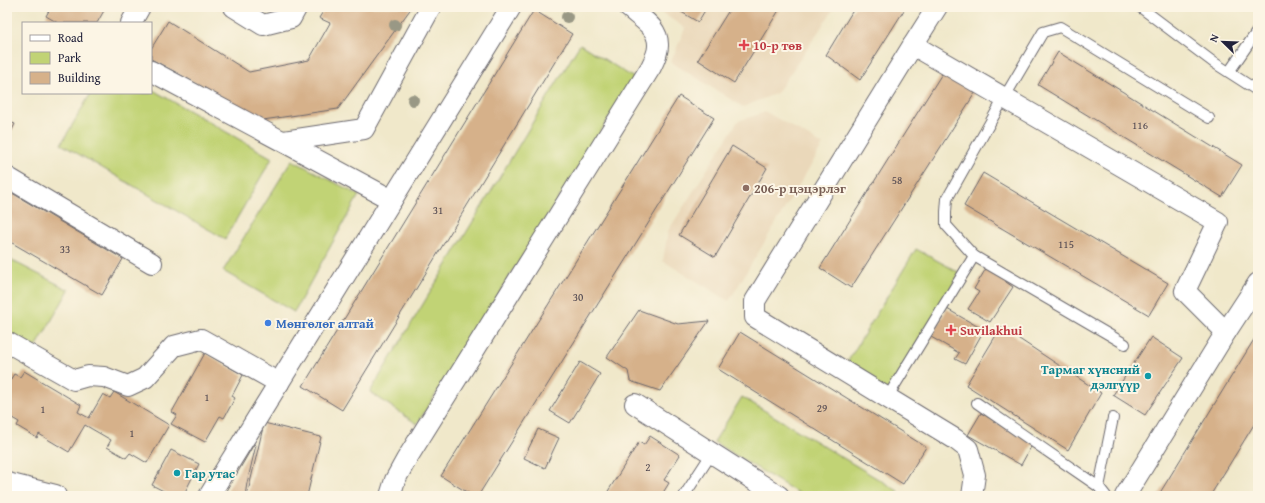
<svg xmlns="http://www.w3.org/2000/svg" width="1265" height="503" viewBox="0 0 1265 503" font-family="'Gentium Book Plus',serif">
<rect width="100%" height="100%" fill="#fcf5e5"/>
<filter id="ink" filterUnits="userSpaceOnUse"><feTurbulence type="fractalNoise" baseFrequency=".025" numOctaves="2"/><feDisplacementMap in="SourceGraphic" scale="8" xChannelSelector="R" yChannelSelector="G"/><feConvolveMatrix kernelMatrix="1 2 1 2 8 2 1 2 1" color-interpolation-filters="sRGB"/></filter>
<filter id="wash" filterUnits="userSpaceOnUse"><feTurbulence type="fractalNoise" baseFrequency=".012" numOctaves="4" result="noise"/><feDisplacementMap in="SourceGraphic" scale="16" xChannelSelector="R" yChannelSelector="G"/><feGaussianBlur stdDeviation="0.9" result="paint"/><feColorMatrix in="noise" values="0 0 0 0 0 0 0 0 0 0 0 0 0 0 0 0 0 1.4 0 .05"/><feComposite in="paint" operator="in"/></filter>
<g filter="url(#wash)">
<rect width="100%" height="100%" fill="#f0e8ca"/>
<g fill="#ead8ba">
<path d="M653,7H835L777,93L743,107L671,62L685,28Z"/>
<path d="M766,112L823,145L729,301L663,261L668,231L738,121Z"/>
</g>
<g fill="#c1d375" stroke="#727a58">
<path d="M580,44L634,78L417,424L370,392Z"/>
<path d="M151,89L272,158L225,239L61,144L91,93H151Z"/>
<path d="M292,160L359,195L294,312L223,271Z"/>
<path d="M916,249L960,273L887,393L845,366Z"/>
<path d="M7,258L69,290L35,349L7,333Z"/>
<path d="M742,397L898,491L895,496H803L714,442Z"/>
</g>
<g id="blocks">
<g fill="#d6b18a">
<path d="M51,7H106L97,23H58L46,16Z"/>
<path d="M326,7H412L338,109L263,120L151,59V49L168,21L249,72L309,60L330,23L319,18Z"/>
<path d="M673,7H707L698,22Z"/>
<path d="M731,7H781L734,83L698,60Z"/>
<path d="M855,7H906L860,80L826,55Z"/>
<path d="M534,10L572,34L342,410L303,386Z"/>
<path d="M1058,52L1242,165L1222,197L1038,85Z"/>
<path d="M943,72L975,93L851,288L820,268Z"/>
<path d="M679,96L714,118L478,496H473L441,476Z"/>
<path d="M7,121L15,124L7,140Z"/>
<path d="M732,146L767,168L715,257L679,235Z"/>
<path d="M983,173L1168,283L1149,315L964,206Z"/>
<path d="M7,190L123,259L102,295L7,240Z"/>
<path d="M988,265L1004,276L1006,282L1013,287L990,322L968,309L979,292L974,289Z"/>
<path d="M947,309L984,330L965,364L955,359L959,353L931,337Z"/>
<path d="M639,310L678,324L709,321L660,391L630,381L628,371L607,357Z"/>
<path d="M1001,327L1101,393L1068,450L966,385Z"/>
<path d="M740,332L926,447L903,484L718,369Z"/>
<path d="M1258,333V418L1210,496H1158Z"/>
<path d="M1151,337L1183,358L1145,415L1113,395Z"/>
<path d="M205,353L243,375L232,396L235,398L224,418L220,416L205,442L171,424L177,415L172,412Z"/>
<path d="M580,362L600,374L570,423L550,411Z"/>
<path d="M24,371L81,405L78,412L89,418L103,394L110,398L114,392L169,425L147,463L130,453L126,458L107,447L111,440L85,425L69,452L39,434L37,438L17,426L19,422L7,415V385L14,374L20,377Z"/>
<path d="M981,413L1033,443L1021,465L968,435Z"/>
<path d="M264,423L321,437L307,496H247Z"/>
<path d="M538,429L559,438L545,468L524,458Z"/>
<path d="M650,436L680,455L664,480L669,483L661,496H605L639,442L644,445Z"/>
<path d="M254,444L256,445L247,483L245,496H224Z"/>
<path d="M171,450L199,464L185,492L173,496L152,485Z"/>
</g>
</g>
</g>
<g filter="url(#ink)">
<use href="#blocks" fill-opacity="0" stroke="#6a676d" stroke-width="1"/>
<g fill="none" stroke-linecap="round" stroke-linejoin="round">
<g stroke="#6a676d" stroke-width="12">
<g id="service">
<path d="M1140,7L1213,62L1258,91"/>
<path d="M1229,72L1258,30"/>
<path d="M974,256L946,225V212L947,199L1004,98L1043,32L1060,27L1209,118"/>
<path d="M887,398L974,256L1125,344"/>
<path d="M977,403L1099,487L1106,496"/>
<path d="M1099,487L1113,418"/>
<path d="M684,496L712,453"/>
</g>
</g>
<g stroke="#6a676d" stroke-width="22">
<g id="minor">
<path d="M234,7L263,25L291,18L297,7"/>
<path d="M131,23L140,7"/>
<path d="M913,45L937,7"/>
<path d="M151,71L392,200"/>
<path d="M284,141L364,129L431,7"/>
<path d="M7,177L152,263"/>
<path d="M7,342L74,380L88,376L104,377L128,386L145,378L174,346L201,339L279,383"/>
<path d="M635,404L779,496"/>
<path d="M209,496L511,7"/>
<path d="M390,496L395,480L406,460L651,67C654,61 658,52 658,46C659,27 640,18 628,7"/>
<path d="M972,496L975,475L968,449L955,439L755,317V301L913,45L1218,222L1185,291L1226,332"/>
<path d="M1125,496L1226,332L1258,283"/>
</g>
</g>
<g stroke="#6a676d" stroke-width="24">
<path id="tertiary" d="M7,484L55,496"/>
</g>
<use href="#service" stroke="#fff" stroke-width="10"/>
<use href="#minor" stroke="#fff" stroke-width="20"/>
<use href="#tertiary" stroke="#fff" stroke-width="22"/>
</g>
<g fill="#999885">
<circle cx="567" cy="17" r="6"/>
<circle cx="395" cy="25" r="6"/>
<circle cx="413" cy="100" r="6"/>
</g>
</g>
<g fill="#e0444e" stroke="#fcf5e5" stroke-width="1.5">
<path d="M742 39h4v4h4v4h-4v4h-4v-4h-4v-4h4z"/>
<path d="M949 324h4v4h4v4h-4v4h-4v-4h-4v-4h4z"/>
</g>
<circle fill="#8d6e63" stroke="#fcf5e5" stroke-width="1.5" cx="746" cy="188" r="4"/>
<circle fill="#3f7fe0" stroke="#fcf5e5" stroke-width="1.5" cx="268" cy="323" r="4"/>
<g fill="#0f9aa8" stroke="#fcf5e5" stroke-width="1.5">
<circle cx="1148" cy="376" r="4"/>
<circle cx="177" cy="473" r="4"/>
</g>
<g text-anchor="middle" stroke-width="4" stroke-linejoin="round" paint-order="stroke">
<g font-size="11" fill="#4f464f">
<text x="1140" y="129">116</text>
<text x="897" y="184">58</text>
<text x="438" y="214">31</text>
<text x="1066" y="248">115</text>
<text x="65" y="253">33</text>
<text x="578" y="301">30</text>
<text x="207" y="401">1</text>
<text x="822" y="412">29</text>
<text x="43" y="413">1</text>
<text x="132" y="437">1</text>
<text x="648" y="471">2</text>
</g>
<g font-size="13" font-weight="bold" fill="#be3a42" stroke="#fcf5e5" text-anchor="start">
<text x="753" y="50">10-р төв</text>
<text x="960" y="335">Suvilakhui</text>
</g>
<g font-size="13" font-weight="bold" fill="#785e54" stroke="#fcf5e5" text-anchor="start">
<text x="754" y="193">206-р цэцэрлэг</text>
</g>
<g font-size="13" font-weight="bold" fill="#366cbe" stroke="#fcf5e5" text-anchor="start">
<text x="276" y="328">Мөнгөлөг алтай</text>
</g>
<g font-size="13" font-weight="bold" fill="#0d838f" stroke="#fcf5e5" text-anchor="end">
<text x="1140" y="374">Тармаг хүнсний<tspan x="1140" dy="15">дэлгүүр</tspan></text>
<text x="185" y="478" text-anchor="start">Гар утас</text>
</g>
</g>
<rect width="1265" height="503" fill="none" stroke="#fcf5e5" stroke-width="24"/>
<rect x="22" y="22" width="130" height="72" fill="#fcf5e5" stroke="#a5a1a1"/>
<rect x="30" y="35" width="20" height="6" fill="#ffffff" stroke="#a5a1a1"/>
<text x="58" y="42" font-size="12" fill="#22223b">Road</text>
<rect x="30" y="52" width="20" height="12" fill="#c1d375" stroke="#a5a1a1"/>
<text x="58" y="62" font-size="12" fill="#22223b">Park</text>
<rect x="30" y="72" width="20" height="12" fill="#d6b18a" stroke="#a5a1a1"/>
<text x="58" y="82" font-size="12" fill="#22223b">Building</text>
<g transform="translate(1223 42) rotate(293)" stroke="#fcf5e5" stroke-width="3" paint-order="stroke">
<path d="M0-3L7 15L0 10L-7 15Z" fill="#22223b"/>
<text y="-6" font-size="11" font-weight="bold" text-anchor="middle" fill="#22223b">N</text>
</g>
</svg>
